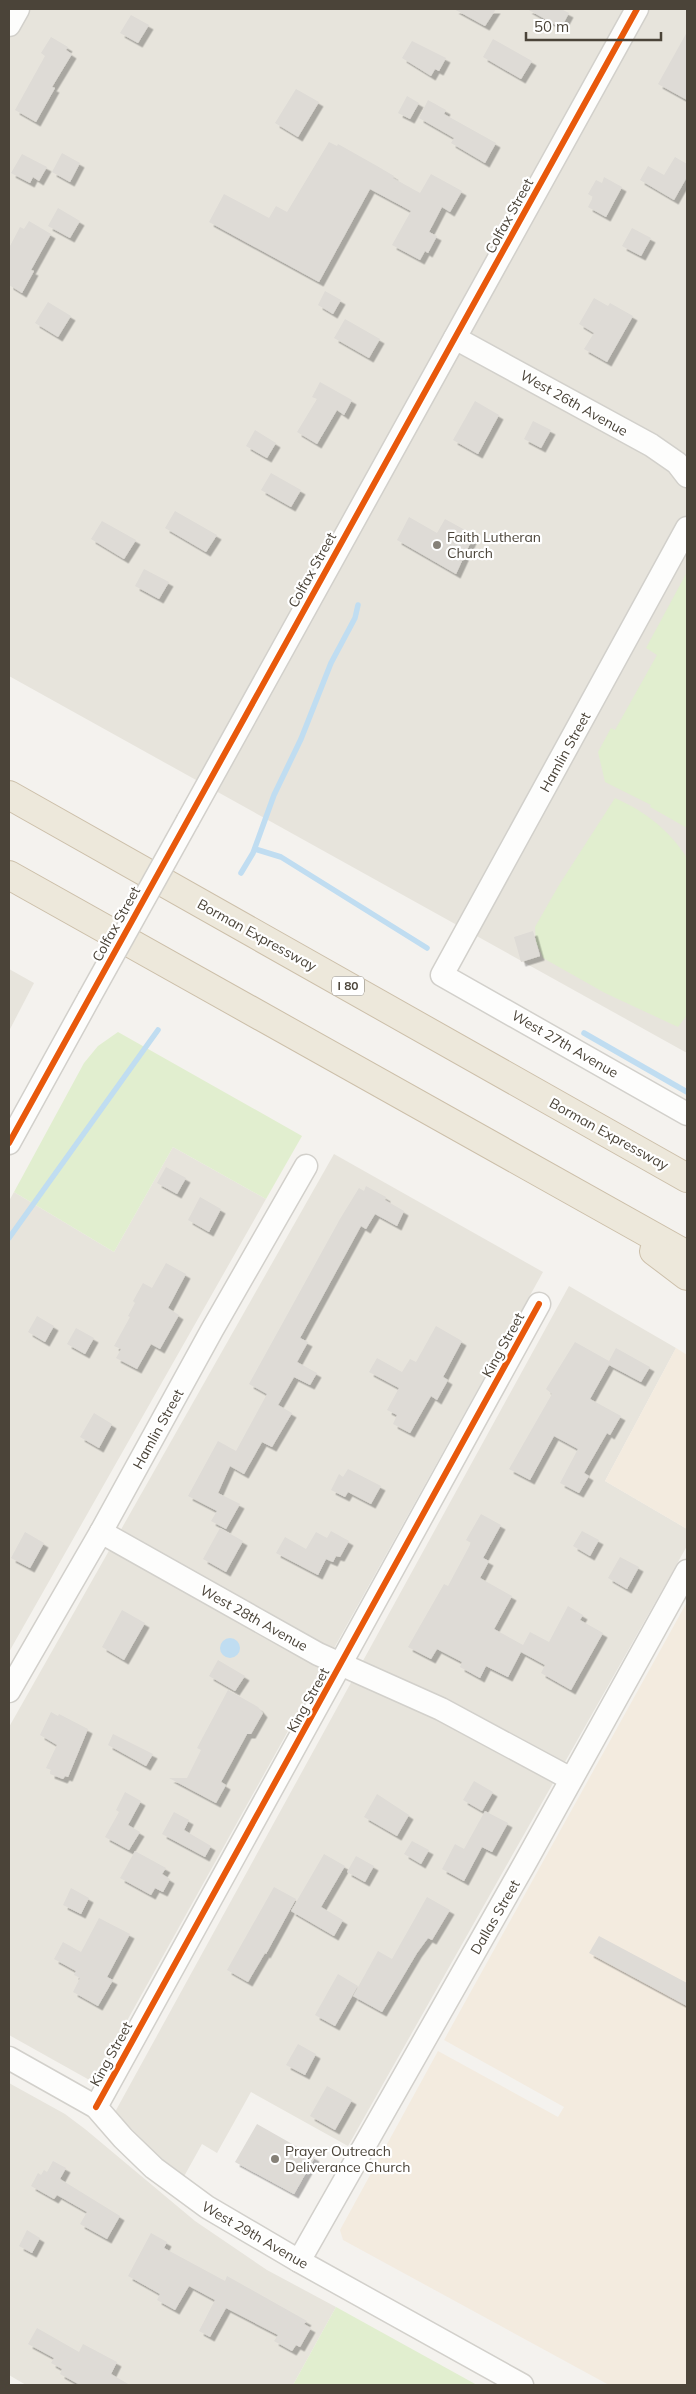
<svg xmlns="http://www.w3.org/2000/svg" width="696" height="2394" viewBox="0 0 696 2394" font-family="Mulish,sans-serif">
<defs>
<filter id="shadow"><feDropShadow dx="4.5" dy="4.5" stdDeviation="0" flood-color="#0004"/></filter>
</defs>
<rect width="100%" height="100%" fill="#f4f2ee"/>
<g fill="#e7e4dc">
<path d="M9,9H687V1053L9,676Z"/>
<path d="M9,969L34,983L9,1031Z"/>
<path d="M173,1147L266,1199L9,1652V1201L14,1192L114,1252Z"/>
<path d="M334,1154L543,1272L93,2082L9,2035V1727Z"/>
<path d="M569,1286L676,1348L605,1481L687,1529V1546L348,2146L251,2092L217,2153L202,2144L182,2180L115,2112Z"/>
<path d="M9,2083L65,2114L85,2129L195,2221L267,2270L336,2307L293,2385H26L9,2375Z"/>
</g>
<g fill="#f3ebdf">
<path d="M676,1348L687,1355V1529L605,1481Z"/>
<path d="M687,1602V2385H609L343,2240L340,2230L438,2051L558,2117L564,2107L444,2040Z"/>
</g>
<g fill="#e1eecf">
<path d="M687,572V828L650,807L651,805L605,782L598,752L611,728L615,730L657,655L646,648Z"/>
<path d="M615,798C646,812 669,830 687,858V1015L678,1027L605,993L543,958L536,942L535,927L559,885Z"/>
<path d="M118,1032L302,1136L266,1199L173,1147L114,1252L14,1192L84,1063L98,1046Z"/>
<path d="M336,2307L477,2385H293Z"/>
</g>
<circle fill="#c0ddf1" cx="230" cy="1648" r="10"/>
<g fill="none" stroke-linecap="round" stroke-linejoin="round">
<g stroke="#c0ddf1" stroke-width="5.5">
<path d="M255,849L281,857L427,948"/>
<path d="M241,873L253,853L274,795L301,739L331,663L355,618L358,605"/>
<path d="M584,1033L687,1092"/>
<path d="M9,1238L158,1030"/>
</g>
</g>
<g fill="#dedbd6" filter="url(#shadow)">
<path d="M454,9H496L485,26Z"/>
<path d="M527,9H561L569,13L561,28Z"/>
<path d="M131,15L149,25L138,43L120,33Z"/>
<path d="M687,32V100L658,84Z"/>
<path d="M51,37L68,47L66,50L72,54L52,87L55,88L36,122L15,110L45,56L41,53Z"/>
<path d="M493,39L532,61L521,79L483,57Z"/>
<path d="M412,41L446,58L439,71L435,69L431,76L402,58Z"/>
<path d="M296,89L319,102L298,137L275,123Z"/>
<path d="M407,96L419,103L410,119L398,113Z"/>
<path d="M428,100L446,110L444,114L496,143L485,163L451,143L454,138L419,118Z"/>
<path d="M329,142L337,146L338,144L377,166L394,176L393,178L420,193L431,174L462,191L450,212L442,207L429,232L437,236L428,253L425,251L420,260L392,245L411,211L370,189L319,282L209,222L224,194L269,218L276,206L287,212Z"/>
<path d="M62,153L80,163L70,182L52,172Z"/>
<path d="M22,154L47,167L39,181L33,177L30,183L11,173Z"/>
<path d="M675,157L687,164V177L674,200L640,180L648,166L664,175Z"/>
<path d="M604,177L622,187L606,217L588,207L593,197L588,194L596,180L602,183Z"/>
<path d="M58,208L80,221L70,238L48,226Z"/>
<path d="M29,221L51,234L31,270L34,271L22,293L9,285V248L20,227L24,229Z"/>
<path d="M632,228L651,238L641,256L622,246Z"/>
<path d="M325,291L341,300L333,314L318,305Z"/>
<path d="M594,298L608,306L610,303L633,316L607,362L584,349L594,333L579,324Z"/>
<path d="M48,302L71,316L58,337L35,323Z"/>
<path d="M345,319L380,339L369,358L334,338Z"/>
<path d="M320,382L352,400L344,415L337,410L317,444L297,432L317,399L312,397Z"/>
<path d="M475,401L499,415L478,454L453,440Z"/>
<path d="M533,421L551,430L541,448L524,439Z"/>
<path d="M255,430L276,443L267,458L246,446Z"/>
<path d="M271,473L301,490L291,507L261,490Z"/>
<path d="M175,511L217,535L206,552L165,528Z"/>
<path d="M409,517L437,533L445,519L474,535L456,574L397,540Z"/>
<path d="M102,521L136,540L124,559L91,539Z"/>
<path d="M144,569L169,582L159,599L135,586Z"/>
<path d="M533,931L540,956L521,962L514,937Z"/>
<path d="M166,1167L186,1178L177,1194L157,1183Z"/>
<path d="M366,1186L386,1197L385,1200L404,1211L397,1226L375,1214L366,1229L361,1226L300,1338L308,1342L297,1362L317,1373L310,1385L294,1377L278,1405L292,1413L272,1447L262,1442L244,1474L230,1466L218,1493L240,1504L226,1529L211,1521L217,1511L188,1496L218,1441L236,1451L267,1394L249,1384L340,1219L359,1188L364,1191Z"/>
<path d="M200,1197L221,1209L209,1232L188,1220Z"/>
<path d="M166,1263L186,1274L168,1308L179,1315L160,1349L151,1344L137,1369L116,1358L121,1349L114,1346L130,1317L128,1316L135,1303L133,1301L143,1283L152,1288Z"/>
<path d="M37,1316L54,1326L45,1342L28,1332Z"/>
<path d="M436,1326L462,1341L443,1377L448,1380L437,1400L431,1396L410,1433L393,1424L397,1415L387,1410L399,1388L369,1372L377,1358L402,1372L410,1359L416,1362Z"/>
<path d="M76,1328L94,1338L85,1354L67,1344Z"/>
<path d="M575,1342L609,1361L616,1348L650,1367L641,1382L609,1365L590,1399L621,1416L610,1435L607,1433L584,1473L589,1476L579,1493L560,1483L578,1449L554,1436L530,1480L509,1469L552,1394L546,1389Z"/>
<path d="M94,1413L112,1424L99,1448L80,1437Z"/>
<path d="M348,1469L381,1486L371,1504L348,1492L345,1497L331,1490L339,1474L343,1477Z"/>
<path d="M481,1514L501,1525L483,1558L489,1561L480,1578L512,1596L494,1629L523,1645L530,1632L549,1642L568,1606L583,1615L580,1620L603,1633L571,1690L541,1673L545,1665L521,1652L508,1677L486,1666L480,1678L460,1667L462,1662L437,1649L431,1659L408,1647L444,1584L448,1586L471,1543L466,1540Z"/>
<path d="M220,1528L243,1541L226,1572L203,1559Z"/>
<path d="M331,1531L349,1541L340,1557L336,1556L333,1562L326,1559L318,1575L276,1553L285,1537L306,1549L316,1532L327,1538Z"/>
<path d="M582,1531L599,1540L590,1556L573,1546Z"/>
<path d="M25,1532L44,1543L30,1568L11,1558Z"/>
<path d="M620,1557L639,1567L627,1589L608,1578Z"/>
<path d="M122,1610L145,1623L124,1660L102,1647Z"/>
<path d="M218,1660L245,1676L235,1691L209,1676Z"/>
<path d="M228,1690L258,1707L263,1713L251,1734H247L221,1782L226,1785L216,1803L169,1778H187L201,1750L197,1748Z"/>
<path d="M51,1712L58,1716L59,1714L88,1729L68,1777L65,1776L63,1779L50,1774L51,1770L46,1768L57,1745L40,1735Z"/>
<path d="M113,1734L153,1754L146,1766L108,1745Z"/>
<path d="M474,1781L493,1792L482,1811L463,1800Z"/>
<path d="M125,1792L141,1801L128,1825L140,1832L129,1850L105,1837L119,1812L116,1810Z"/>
<path d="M377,1794L409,1815L397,1836L364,1817Z"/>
<path d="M485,1811L508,1823L492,1852L482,1847L464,1881L442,1869L455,1844L464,1849Z"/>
<path d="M174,1812L189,1820L184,1830L211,1846L205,1857L162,1834Z"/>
<path d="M412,1841L429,1850L421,1864L404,1854Z"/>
<path d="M135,1851L166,1868L162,1874L170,1879L163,1892L155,1888L151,1895L120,1878Z"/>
<path d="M324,1854L345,1866L321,1907L343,1920L334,1936L291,1911Z"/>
<path d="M356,1856L374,1866L365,1882L347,1872Z"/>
<path d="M274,1887L296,1899L266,1954L265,1953L248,1982L227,1970Z"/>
<path d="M71,1888L89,1898L81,1914L63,1905Z"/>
<path d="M427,1897L450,1910L432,1940L428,1938L417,1953L382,2012L353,1996L378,1951L392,1959Z"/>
<path d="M99,1918L130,1934L107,1977L113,1980L98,2006L73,1992L80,1978L74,1975L76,1971L54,1959L63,1942L81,1952Z"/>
<path d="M599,1936L687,1983V2006L589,1953Z"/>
<path d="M338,1974L358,1986L335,2026L315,2015Z"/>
<path d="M298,2044L316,2054L305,2075L286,2065Z"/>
<path d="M327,2086L352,2100L335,2130L310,2116Z"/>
<path d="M257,2124L315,2157L294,2194L235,2162Z"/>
<path d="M53,2161L66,2168L60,2179L120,2216L107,2239L80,2224L87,2212L57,2195L54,2199L31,2186L38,2173L41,2175L44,2170L47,2172Z"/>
<path d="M27,2230L40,2238L32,2253L19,2246Z"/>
<path d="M151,2233L167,2242L164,2248L225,2281L227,2276L307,2321L304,2324L311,2328L300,2347L296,2345L292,2351L274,2341L278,2335L226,2308L210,2337L199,2331L215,2300L189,2286L175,2310L157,2300L160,2294L128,2276Z"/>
<path d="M37,2328L79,2352L83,2344L117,2362L111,2374L130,2385H80L60,2374L62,2369L51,2363L54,2358L28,2344Z"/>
</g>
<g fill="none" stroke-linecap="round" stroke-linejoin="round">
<g stroke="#d2d0cb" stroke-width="25">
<g id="minor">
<path d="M9,25L18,9"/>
<path d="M455,338L651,445L677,463L687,476"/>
<path d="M687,528L442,975L687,1114"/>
<path d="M188,820L637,9"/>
<path d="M9,1143L89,998"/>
<path d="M101,1532L318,1654L441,1709L571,1779"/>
<path d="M9,1691L101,1532L212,1330L306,1166"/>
<path d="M9,2058L96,2107L123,2138L154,2168L207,2207L299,2261L522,2385"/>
<path d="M96,2107L539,1304"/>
<path d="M299,2261L525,1863L687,1571"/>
</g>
</g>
<g stroke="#ccbfa9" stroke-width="30">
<g id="highway">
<path d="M9,795L687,1178"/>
<path d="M9,875L687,1255"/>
<path d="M654,1251L687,1276"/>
</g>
</g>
<use href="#minor" stroke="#fdfdfc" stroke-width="22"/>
<use href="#highway" stroke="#ede8db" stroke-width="28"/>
<g stroke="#d2d0cb" stroke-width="25" stroke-linecap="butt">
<path id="minor-bridge" d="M89,998L188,820"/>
</g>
<use href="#minor-bridge" stroke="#fdfdfc" stroke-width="22"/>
<g stroke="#fff" stroke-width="9">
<g id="cycleway">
<path d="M9,1143L637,9"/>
<path d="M96,2107L539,1304"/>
</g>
</g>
<use href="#cycleway" stroke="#e8590c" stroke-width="6"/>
</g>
<g fill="#868178" stroke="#fff" stroke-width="2">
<circle cx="437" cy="545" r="5"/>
<circle cx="275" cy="2159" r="5"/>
</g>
<g text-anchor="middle" stroke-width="4.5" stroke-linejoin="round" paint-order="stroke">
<rect fill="#fff" stroke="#817c74" stroke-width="1" x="332" y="976.5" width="32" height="19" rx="4"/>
<g font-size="12" font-weight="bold" fill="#4b4439">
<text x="348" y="990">I 80</text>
</g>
<g font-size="14" fill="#4b4439" stroke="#fff">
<text transform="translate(509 216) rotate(-61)" y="5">Colfax Street</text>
<text transform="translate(574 403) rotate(29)" y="5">West 26th Avenue</text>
<text transform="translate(312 570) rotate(-61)" y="5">Colfax Street</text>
<text transform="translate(565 752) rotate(-61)" y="5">Hamlin Street</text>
<text transform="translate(116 924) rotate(-61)" y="5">Colfax Street</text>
<text transform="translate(257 935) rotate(29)" y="5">Borman Expressway</text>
<text transform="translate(565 1044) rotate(30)" y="5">West 27th Avenue</text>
<text transform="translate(609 1134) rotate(29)" y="5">Borman Expressway</text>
<text transform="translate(503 1345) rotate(-61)" y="5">King Street</text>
<text transform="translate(158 1429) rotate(-61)" y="5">Hamlin Street</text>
<text transform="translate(254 1618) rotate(29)" y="5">West 28th Avenue</text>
<text transform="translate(308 1700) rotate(-61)" y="5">King Street</text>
<text transform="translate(495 1917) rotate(-60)" y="5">Dallas Street</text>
<text transform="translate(111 2054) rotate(-61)" y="5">King Street</text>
<text transform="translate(255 2235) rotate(30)" y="5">West 29th Avenue</text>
</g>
<g font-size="14" fill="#4b4439" stroke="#fff" text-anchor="start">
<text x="447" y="542">Faith Lutheran<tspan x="447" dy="16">Church</tspan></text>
<text x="285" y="2156">Prayer Outreach<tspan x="285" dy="16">Deliverance Church</tspan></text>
</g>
</g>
<rect width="696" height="2394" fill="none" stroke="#4b4439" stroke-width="20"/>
<path d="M526 32v8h135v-8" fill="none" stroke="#4b4439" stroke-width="2.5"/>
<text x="534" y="32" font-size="15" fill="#4b4439" stroke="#ffffff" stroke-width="4" paint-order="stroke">50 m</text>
</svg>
